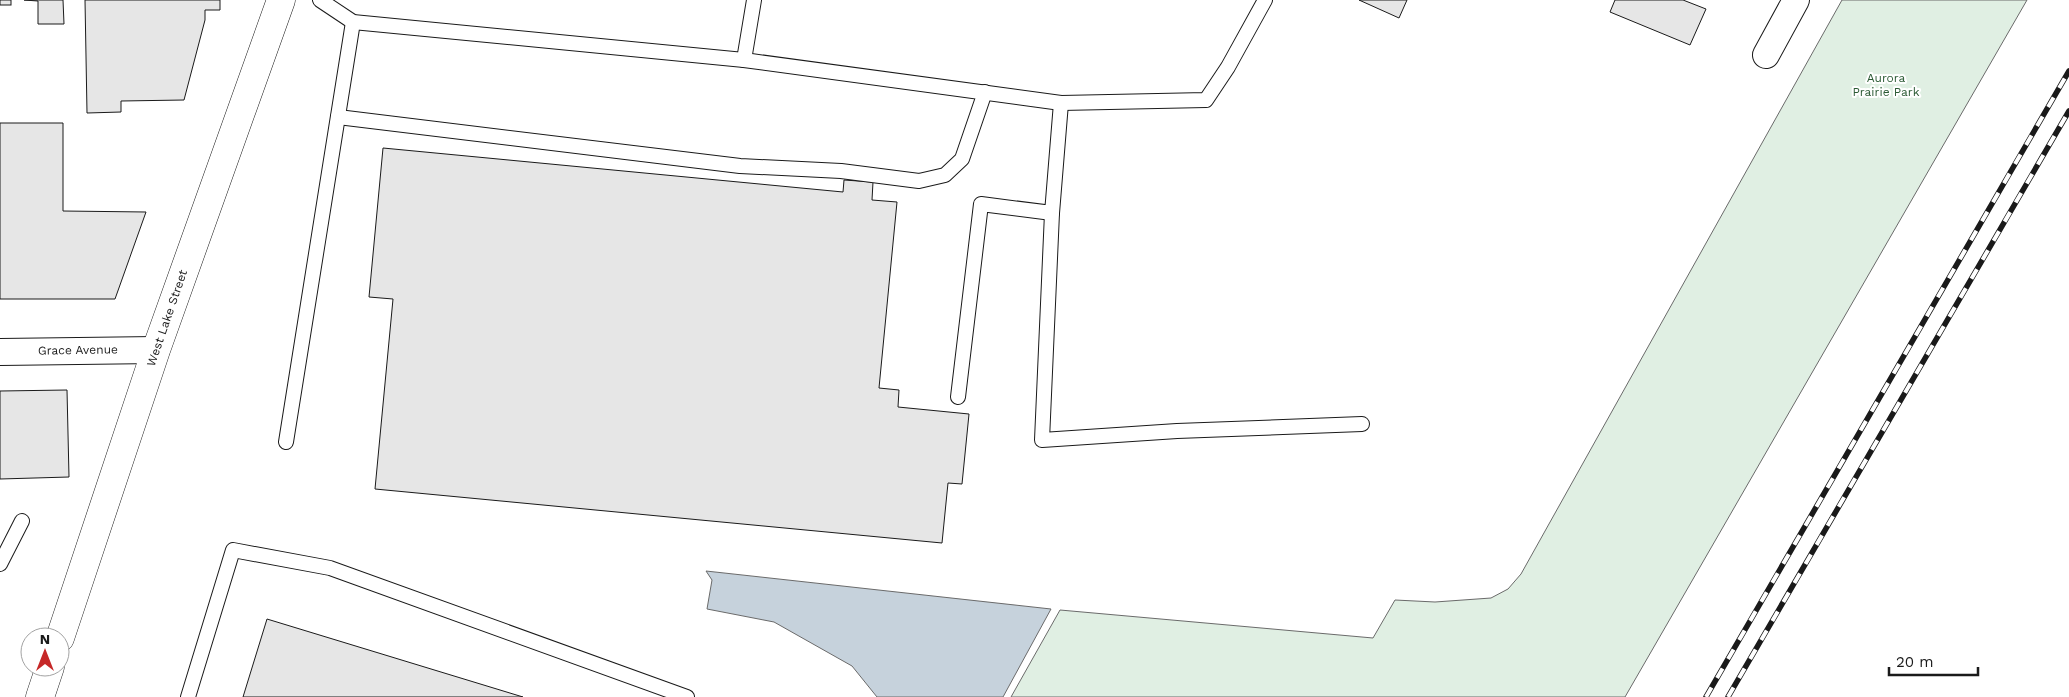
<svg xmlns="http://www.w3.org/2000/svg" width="2069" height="697" viewBox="0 0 2069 697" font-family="'Work Sans',sans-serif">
<rect width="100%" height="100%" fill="#fff"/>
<path fill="#e0efe3" stroke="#6a6a6a" d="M1842,0H2027L1625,697H1011L1060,610L1373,638L1395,600L1435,602L1491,598L1508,589L1521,574Z"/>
<path fill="#c6d2dc" stroke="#6a6a6a" d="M706,571L1051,609L1003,697H877L852,666L774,622L707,609L712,580Z"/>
<g fill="#e6e6e6" stroke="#1a1a1a">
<rect x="0" y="0" width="11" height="5"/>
<path d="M24,0H63L64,24H38V1Z"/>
<path d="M85,0H220V10H205V20L184,100L121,101V112L87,113Z"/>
<path d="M1359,0H1407L1399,18Z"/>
<path d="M1615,0H1683L1706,9L1690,45L1610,12Z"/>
<path d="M0,123H63V211L146,212L115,299H0Z"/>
<path d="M383,148L843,192L844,180L873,182L872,200L897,202L879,388L899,390L898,407L969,414L962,484L948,483L942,543L375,489L393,299L369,297Z"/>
<path d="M67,390L69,477L0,479V391Z"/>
<path d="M267,619L523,697H243Z"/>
</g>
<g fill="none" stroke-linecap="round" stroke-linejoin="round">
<g stroke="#1a1a1a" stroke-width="16">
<g id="service">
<path d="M320,0L353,22L744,60L1061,103L1206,100L1228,67L1265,0"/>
<path d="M744,60L754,0"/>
<path d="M338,117L740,166L841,171L919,181L945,175L962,159L985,92"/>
<path d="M1052,213L1042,440L1177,431L1362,424"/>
<path d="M958,397L981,204L1052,213L1061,103"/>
<path d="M286,442L353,22"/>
<path d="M0,564L22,521"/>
<path d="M188,697L233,550L330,568L687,697"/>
</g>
</g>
<g stroke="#1a1a1a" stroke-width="28">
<g id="minor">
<path d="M1766,55L1796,0"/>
<path d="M0,352L156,350"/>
</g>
</g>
<g stroke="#1a1a1a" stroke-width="29">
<g id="primary">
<path d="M60,638L156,350L281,0"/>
<path d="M40,697L50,667"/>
</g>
</g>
<use href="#service" stroke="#fff" stroke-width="14"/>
<use href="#minor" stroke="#fff" stroke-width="26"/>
<use href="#primary" stroke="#fff" stroke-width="28"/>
<g stroke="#1a1a1a" stroke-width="5.5">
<g id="rail">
<path d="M1706,697L2069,71"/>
<path d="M1728,697L2069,111"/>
</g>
</g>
<use href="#rail" stroke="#fff" stroke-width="4" stroke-dasharray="11" stroke-linecap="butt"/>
</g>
<g text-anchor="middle" stroke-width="4" stroke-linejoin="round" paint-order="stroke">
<g font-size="12" fill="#2b5a34" stroke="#fff">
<text x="1886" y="82">Aurora<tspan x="1886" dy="14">Prairie Park</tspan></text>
</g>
<g font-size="12" fill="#1a1a1a" stroke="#fff">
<text transform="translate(167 318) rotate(-71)" y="4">West Lake Street</text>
<text transform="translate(78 350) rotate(-1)" y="4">Grace Avenue</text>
</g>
</g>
<g transform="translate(45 652)"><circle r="24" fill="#ffffff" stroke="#a3a3a3"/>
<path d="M0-4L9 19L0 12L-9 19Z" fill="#c62828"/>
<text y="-8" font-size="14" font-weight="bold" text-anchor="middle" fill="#1a1a1a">N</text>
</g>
<path d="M1889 667v8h89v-8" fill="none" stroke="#1a1a1a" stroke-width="2.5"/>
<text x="1896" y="667" font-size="15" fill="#1a1a1a" stroke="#ffffff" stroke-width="4" paint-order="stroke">20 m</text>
</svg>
